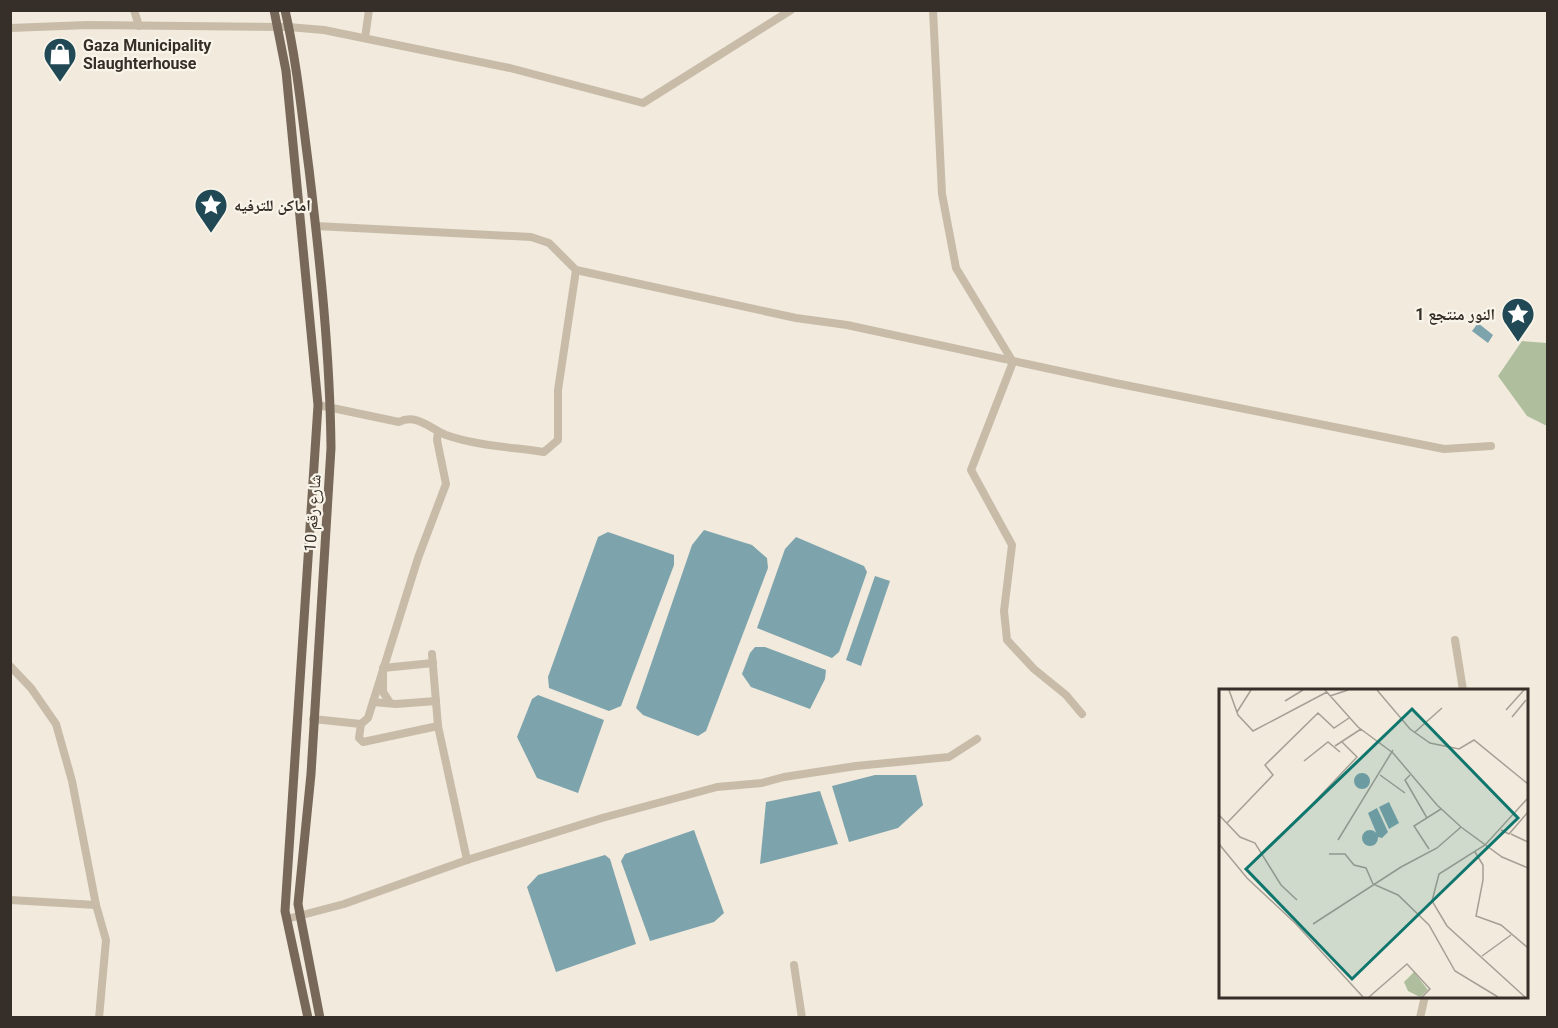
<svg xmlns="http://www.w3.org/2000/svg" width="1558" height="1028" viewBox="0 0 1558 1028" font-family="Roboto,'Noto Naskh Arabic',sans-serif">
<rect width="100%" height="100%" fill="#f1eadd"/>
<path fill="#afbf9d" d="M1522,341L1547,343V426L1527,416L1498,376Z"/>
<g fill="#7da3ac">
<path d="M1478,323L1493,335L1488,343L1472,331Z"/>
<path d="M704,530L752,545L767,558L768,568L706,731L698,736L643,715L636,708L692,545Z"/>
<path d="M608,532L674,555V565L621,706L609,711L549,688L548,677L598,537Z"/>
<path d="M796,537L864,566L867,572L839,652L832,658L757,628L785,549Z"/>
<path d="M875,576L890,581L861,666L846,660Z"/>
<path d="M755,647H765L826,670L825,679L810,709L751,687L742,674L750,653Z"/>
<path d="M538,695L604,720L578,793L537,778L517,737L532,699Z"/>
<path d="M875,775H916L923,805L898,828L849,842L832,786Z"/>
<path d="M820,791L838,844L760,864L766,802Z"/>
<path d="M694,830L724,913L714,922L650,941L621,861L625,854Z"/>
<path d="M605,855L610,859L636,944L556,972L527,887L538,875Z"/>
</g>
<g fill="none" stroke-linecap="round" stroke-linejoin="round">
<g stroke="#c8bca9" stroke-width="8">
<path d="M134,10L139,26"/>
<path d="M933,10L942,194L956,268L1013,362L971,470L1012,545L1004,611L1007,640L1034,669L1066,695L1082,714"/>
<path d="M10,28L88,25L288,27L324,30L510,68L643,103L791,10"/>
<path d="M365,38L369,10"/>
<path d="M316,226L531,237L549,243L576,270L796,318L847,325L1115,383L1444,449L1491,446"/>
<path d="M318,405L399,422C416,413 431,429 446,435C477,446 512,447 544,452L558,440V390L576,270"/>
<path d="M1455,640L1463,690"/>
<path d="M432,654L438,726L467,860"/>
<path d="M10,666L31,688L56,724L72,781L96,905L106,940L99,1018"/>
<path d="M373,702L396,704L436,701"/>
<path d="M390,703L383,692V668L433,663"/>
<path d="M313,719L361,724L368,718L418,558L446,484L437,440L438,432"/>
<path d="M361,724L359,738L363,742L438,726"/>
<path d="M10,900L96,905"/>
<path d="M287,919L344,904L467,860L602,818L717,787L762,783L784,777L856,766L949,757L977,739"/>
<path d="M794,965L802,1018"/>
<path d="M1420,1018L1425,996"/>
</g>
<g stroke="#77685a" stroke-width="9">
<path d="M274,10L286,71L318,405L285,911L308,1018"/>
<path d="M285,10C297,63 302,116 309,169C320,261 330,355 331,448L311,774L298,904L320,1018"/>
</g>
</g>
<defs>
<g id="shop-pin" transform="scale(1.725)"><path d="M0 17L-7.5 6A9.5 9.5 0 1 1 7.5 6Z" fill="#204955" stroke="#f9f4e9"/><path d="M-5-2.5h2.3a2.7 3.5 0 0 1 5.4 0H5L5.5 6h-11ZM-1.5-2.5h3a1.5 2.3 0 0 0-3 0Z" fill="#fff"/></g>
<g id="sight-pin" transform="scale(1.725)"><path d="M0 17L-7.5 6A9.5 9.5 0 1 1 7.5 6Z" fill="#204955" stroke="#f9f4e9"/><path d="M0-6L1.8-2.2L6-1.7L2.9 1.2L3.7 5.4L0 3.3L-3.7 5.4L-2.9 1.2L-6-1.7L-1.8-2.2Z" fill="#fff"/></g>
</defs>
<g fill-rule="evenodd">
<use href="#shop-pin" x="60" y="54"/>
<use href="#sight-pin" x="211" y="205"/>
<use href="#sight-pin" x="1518" y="314"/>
</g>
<g text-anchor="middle" stroke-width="4.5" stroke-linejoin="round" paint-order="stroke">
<g font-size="16" font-weight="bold" fill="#362f29" stroke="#f9f4e9" text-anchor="start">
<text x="83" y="51">Gaza Municipality<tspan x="83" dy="18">Slaughterhouse</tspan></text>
<text x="234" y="211">اماكن للترفيه</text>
<text x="1495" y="320" text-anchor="end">1 النور منتجع</text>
</g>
<g font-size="16" fill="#362f29" stroke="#f9f4e9">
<text transform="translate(312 513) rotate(-86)" y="6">شارع رقم 10</text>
</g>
</g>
<g transform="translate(1219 689)">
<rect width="309" height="309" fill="#f1eadd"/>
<path d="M195,283L209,301L201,308L189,302L185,293Z" fill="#afbf9d"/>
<path d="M135 92a8 8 0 1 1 16 0a8 8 0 1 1-16 0ZM170,113L180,134L170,140L160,118ZM158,119L169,143L163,149L159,148L149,124ZM143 149a8 8 0 1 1 16 0a8 8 0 1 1-16 0Z" fill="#7da3ac"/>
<path fill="none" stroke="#a69f95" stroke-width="1.5" d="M10,1L19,26L34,42L108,3M106,1L139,38L174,64L218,116L242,138L283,168L309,179M158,1L191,40L211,54L240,60L255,51L309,95M111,7L129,1M66,12L84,1M287,21L305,1M18,23L32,1M293,28L307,11M196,43L223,19M116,57L142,40M85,72L109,53L121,63M161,86L186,104M191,86L186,91L208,129M84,125L138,68L122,52M0,126L21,148L36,154L62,196L78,211M8,134L54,86L46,76L99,24L115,39L130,29M282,141L290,145L309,123M292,145L309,153M119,151L174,61M0,155L28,189L77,235L144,308M210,160L195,137L222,120M256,163L264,176V191L257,227L282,236L309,259M110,165H126L135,176L147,179L154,195L179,206L210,236L236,282L279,308M94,235L182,178L218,159L242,138M263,267L292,246M150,308L188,275L211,300L203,308M306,308L228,237L213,212L220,185L266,156L309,109"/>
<path fill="#0f766e" fill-opacity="0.15" stroke="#0f766e" stroke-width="3" d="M193,20L299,129L133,290L27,180Z"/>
<rect width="309" height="309" fill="none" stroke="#362f29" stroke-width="3"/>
</g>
<rect width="1558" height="1028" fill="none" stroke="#362f29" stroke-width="24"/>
</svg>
